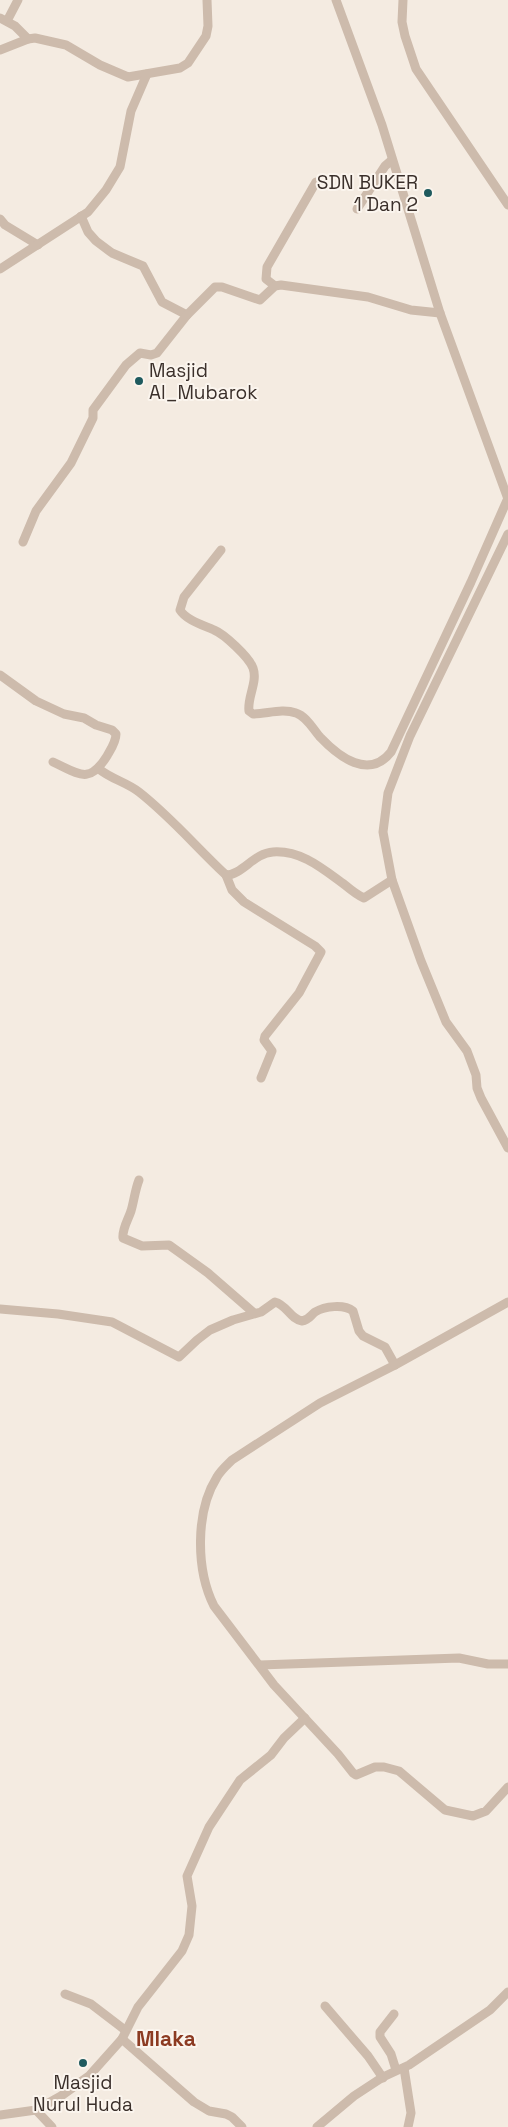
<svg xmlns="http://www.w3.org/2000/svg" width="508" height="2127" viewBox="0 0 508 2127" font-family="'Space Grotesk',sans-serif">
<rect width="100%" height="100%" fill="#f4ebe1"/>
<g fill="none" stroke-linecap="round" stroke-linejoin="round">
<g stroke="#cdbbac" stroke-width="9">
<path d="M336,0L382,125L440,313L508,499"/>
<path d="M403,0L402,22L405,36L416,69L508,205"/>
<path d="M0,18L15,26L28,39"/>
<path d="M7,21L18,0"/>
<path d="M0,50L28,39L35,38L66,45L100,65L128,77L180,68L188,63L206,36L208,26L207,0"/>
<path d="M357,209L385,166L392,160"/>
<path d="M81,216L88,232L96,241L112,253L143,266L162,302L187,315"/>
<path d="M0,219L5,225L38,245"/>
<path d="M0,269L88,212L106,190L120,167L131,111L147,74"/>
<path d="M275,286L266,279L267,267L316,182"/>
<path d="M508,534L410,736L388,793L383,832L392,880L421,961L446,1022L467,1051L476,1075L477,1088L481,1098L508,1148"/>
<path d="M23,542L36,511L71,463L93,418V410L126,365L140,353L151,355L157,353L187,315L215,287H222L260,300L275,286L281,285L368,297L411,310L440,313"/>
<path d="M221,550L184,597L180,610C186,620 203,625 214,630C224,634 249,657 253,668C258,682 247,697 249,711L253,714C267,714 282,708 296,713C306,716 313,729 320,737C339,757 369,780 391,752L471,582L508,498"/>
<path d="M0,675L36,701L64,714L84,718L96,725L112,730L116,734C116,742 111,749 107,756C89,785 79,774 53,762"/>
<path d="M99,769C111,779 126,782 139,792C171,817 196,847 226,875C242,875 254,853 273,852C302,850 324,870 345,885C351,890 357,895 364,898L392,880"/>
<path d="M226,875L232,890L244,902L315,946L321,952L299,993L265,1036L264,1040L272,1051L261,1078"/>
<path d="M139,1180C135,1190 134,1201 131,1211C128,1220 122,1229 123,1238L142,1246L169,1245L208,1273L254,1313"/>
<path d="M508,1302L395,1365L320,1403L232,1460C227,1465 221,1470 217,1477C195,1512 196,1570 214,1606L274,1685L338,1754L353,1773L356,1775L375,1767H384L399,1771L445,1810L473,1816L486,1811L508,1787"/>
<path d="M0,1309L58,1314L112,1322L179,1357L197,1340L210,1330L233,1320L261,1312L275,1302C287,1305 290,1319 302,1321C309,1320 310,1316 315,1312C325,1306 344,1304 353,1311L359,1331L363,1336L385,1347L395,1365"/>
<path d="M260,1665L459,1658L488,1664H508"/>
<path d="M65,1994L91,2004L125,2030"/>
<path d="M325,2006L368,2056L383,2078"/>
<path d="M394,2014L380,2032V2037L391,2054L396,2070"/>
<path d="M122,2039L194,2102L209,2111L226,2114L232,2117L242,2127"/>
<path d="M404,2068L411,2113L408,2127"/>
<path d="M36,2110L52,2127"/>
<path d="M0,2115L36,2110L61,2096L89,2076L122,2039L138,2007L182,1951L189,1935L192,1906L187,1876L209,1827L240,1780L271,1755L284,1738L305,1718"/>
<path d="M317,2127L354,2096L383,2077L409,2065L490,2010L508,1992"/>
</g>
</g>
<g fill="#1f5a5e" stroke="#fbf5ee" stroke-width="2">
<circle cx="428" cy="193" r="5"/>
<circle cx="139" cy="381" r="5"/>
<circle cx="83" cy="2063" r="5"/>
</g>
<g text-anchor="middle" stroke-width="4" stroke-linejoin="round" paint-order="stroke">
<g font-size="19" fill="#3b302b" stroke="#fbf5ee" text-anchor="end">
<text x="418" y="189">SDN BUKER<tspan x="418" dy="22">1 Dan 2</tspan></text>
<text x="149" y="377" text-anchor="start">Masjid<tspan x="149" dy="22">Al_Mubarok</tspan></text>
<text x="83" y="2089" text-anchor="middle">Masjid<tspan x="83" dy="22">Nurul Huda</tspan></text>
</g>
<g font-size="21" font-weight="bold" fill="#8c3b22" stroke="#fbf5ee">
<text x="166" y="2046">Mlaka</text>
</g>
</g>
</svg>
